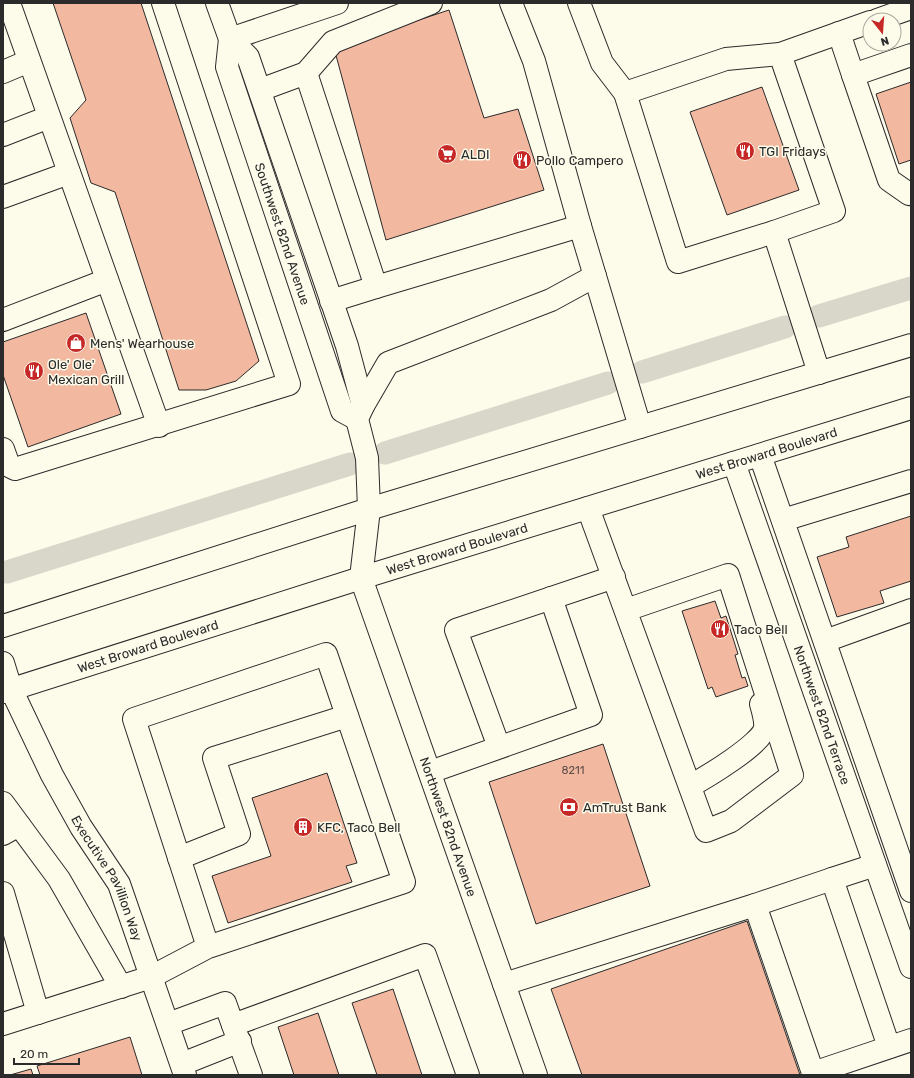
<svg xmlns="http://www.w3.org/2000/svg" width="914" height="1078" viewBox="0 0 914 1078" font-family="Rubik,sans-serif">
<rect width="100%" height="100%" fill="#fdfbea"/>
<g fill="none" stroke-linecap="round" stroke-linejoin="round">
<g stroke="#d8d7c9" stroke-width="23">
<path d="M819,316L911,288"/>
<path d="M642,372L785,327"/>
<path d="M385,453L608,383"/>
<path d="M7,572L350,464"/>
</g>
</g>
<g fill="#f2b8a0" stroke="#2b2b2b">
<path d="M53,3H141L259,361L236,381L206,390H179L115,192L91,183L70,118L86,100Z"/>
<path d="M449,10L484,118L518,109L544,190L386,240L334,48Z"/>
<path d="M911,82V160L899,164L876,94Z"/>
<path d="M762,87L799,190L727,215L690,112Z"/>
<path d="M86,313L121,414L28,447L3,375V342Z"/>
<path d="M911,516V581L880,591L884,603L837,617L817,557L849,547L846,537Z"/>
<path d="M715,601L721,618L726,616L738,654L735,655L742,678L745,677L748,686L716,697L712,687L708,689L682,611Z"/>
<path d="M603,744L650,886L536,924L489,782Z"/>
<path d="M327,773L357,863L346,866L352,882L228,923L212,876L271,856L252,798Z"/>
<path d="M747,921L800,1075H582L551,989Z"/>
<path d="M393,989L422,1075H377L352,1003Z"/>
<path d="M318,1013L339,1075H294L278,1027Z"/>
<path d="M130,1037L142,1075H40L37,1066Z"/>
<path d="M31,1069L33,1075H10Z"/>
</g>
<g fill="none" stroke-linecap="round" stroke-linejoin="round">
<g stroke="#2b2b2b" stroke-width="24">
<g id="minor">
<path d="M9,3L159,426"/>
<path id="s1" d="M217,3L230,39L248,57L347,346L363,406L357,419L367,458L369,509L361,578L536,1075"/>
<path d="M511,3L534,61L580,226L640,427"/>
<path d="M579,3L602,63L625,93L678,262L774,232"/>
<path d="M877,20L911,8"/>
<path d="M839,33L853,75"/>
<path id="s2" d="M230,39L227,67L342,411L357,419"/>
<path d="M230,39L337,3"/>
<path d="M911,55L853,75L889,180L909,194L911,193"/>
<path d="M3,72L29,61"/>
<path d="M306,73L376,287L580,226"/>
<path d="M260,90L306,73L333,42L431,3"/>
<path d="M625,93L726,59L780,54"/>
<path d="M3,135L49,117"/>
<path d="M3,197L69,173"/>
<path d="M331,301L376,287"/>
<path d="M3,320L107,280"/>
<path d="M819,373L774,232L834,211L780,54L870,22"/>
<path d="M363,406L388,363L551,300L595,276"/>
<path d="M3,449L9,466L15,469L289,384L163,3"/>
<path d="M760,455L911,891"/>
<path id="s3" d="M734,463L911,967"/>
<path d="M588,508L706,831L731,821L792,775L728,575L626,610"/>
<path d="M783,520L911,481"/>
<path d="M825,641L911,610"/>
<path id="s4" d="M3,663L11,689L52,775L81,827L119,884L185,1075"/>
<path d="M499,747L456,630L614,577"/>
<path d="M430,772L591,715L551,598"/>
<path d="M690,786C705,778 762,744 765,728C766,721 763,711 761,704"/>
<path d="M3,803L59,879L121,987"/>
<path d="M3,834L19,825"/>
<path d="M179,858L239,834L214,758L347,716"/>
<path d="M832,879L875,865"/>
<path d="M3,893L38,1013"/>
<path d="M755,905L832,879L889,1047"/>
<path d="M504,984L755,905L813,1073L911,1040"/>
<path d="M3,1024L151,977L208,947L404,882L326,654L134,719L208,947"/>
<path d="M168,1024L225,1003L233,1025"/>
<path d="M182,1064L240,1041"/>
<path d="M251,1075L233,1025L425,955L468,1075"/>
</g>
</g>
<g stroke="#2b2b2b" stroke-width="24">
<g id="major">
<path d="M3,626L369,509L911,345"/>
<path id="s5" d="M3,692L361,578L911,408"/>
</g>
</g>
<use href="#minor" stroke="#fdfbea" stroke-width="22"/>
<use href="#major" stroke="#fdfbea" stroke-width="22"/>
</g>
<defs>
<g id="restaurant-disc" transform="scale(1)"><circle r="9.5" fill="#c62828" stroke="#fdfbea"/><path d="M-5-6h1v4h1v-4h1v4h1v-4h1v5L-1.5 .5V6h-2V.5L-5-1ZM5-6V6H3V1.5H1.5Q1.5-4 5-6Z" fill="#fff"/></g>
<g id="supermarket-disc" transform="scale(1)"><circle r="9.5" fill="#c62828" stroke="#fdfbea"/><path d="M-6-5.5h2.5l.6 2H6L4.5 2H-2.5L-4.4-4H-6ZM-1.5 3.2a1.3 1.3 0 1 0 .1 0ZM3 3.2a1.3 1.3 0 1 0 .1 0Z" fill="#fff"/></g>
<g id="shop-disc" transform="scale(1)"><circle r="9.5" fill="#c62828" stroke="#fdfbea"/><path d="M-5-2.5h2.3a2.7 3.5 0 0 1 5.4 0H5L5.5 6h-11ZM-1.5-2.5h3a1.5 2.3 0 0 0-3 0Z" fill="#fff"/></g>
<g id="bank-disc" transform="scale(1)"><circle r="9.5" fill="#c62828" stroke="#fdfbea"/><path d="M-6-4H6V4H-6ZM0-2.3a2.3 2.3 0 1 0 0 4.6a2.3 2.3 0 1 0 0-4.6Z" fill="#fff"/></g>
<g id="building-disc" transform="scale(1)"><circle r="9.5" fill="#c62828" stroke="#fdfbea"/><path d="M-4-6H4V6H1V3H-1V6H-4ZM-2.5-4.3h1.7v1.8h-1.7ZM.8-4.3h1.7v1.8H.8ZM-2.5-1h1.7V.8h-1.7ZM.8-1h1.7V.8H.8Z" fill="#fff"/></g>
</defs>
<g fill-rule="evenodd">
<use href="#restaurant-disc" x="745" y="151"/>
<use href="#supermarket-disc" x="447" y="154"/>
<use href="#restaurant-disc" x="522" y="160"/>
<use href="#shop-disc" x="76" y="343"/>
<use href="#restaurant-disc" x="34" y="371"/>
<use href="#restaurant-disc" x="720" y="629"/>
<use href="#bank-disc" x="569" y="807"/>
<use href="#building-disc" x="303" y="827"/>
</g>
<g text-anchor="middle" stroke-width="3" stroke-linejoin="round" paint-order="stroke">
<g font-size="11" fill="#5d4e48">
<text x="573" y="774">8211</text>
</g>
<g font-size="13" fill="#2b2b2b" stroke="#fdfbea" text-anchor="start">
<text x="759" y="156">TGI Fridays</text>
<text x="461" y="159">ALDI</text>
<text x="536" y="165">Pollo Campero</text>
<text x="90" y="348">Mens' Wearhouse</text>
<text x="48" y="369">Ole' Ole'<tspan x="48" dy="15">Mexican Grill</tspan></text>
<text x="734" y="634">Taco Bell</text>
<text x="583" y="812">AmTrust Bank</text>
<text x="317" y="832">KFC, Taco Bell</text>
</g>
<g font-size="13" fill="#2b2b2b" stroke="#fdfbea">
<text dy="5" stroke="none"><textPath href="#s2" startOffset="204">Southwest 82nd Avenue</textPath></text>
<text dy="5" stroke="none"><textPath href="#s5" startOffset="800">West Broward Boulevard</textPath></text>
<text dy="5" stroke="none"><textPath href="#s5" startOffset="476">West Broward Boulevard</textPath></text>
<text dy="5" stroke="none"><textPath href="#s5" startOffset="152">West Broward Boulevard</textPath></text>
<text dy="5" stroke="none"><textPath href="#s3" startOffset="267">Northwest 82nd Terrace</textPath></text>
<text dy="5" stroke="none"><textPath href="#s1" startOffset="870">Northwest 82nd Avenue</textPath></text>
<text dy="5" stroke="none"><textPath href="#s4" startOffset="240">Executive Pavillion Way</textPath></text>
</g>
</g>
<rect width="914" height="1078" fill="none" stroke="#2b2b2b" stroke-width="8"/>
<g transform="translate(882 32) rotate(163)"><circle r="19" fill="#fdfbea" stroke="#a9a89e"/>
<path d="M0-3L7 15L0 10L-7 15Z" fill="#c62828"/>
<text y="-6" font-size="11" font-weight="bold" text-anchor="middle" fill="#2b2b2b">N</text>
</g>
<path d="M14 1058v6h65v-6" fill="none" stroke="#2b2b2b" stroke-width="2"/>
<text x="20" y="1058" font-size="12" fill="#2b2b2b" stroke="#fdfbea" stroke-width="3" paint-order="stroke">20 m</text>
</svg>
